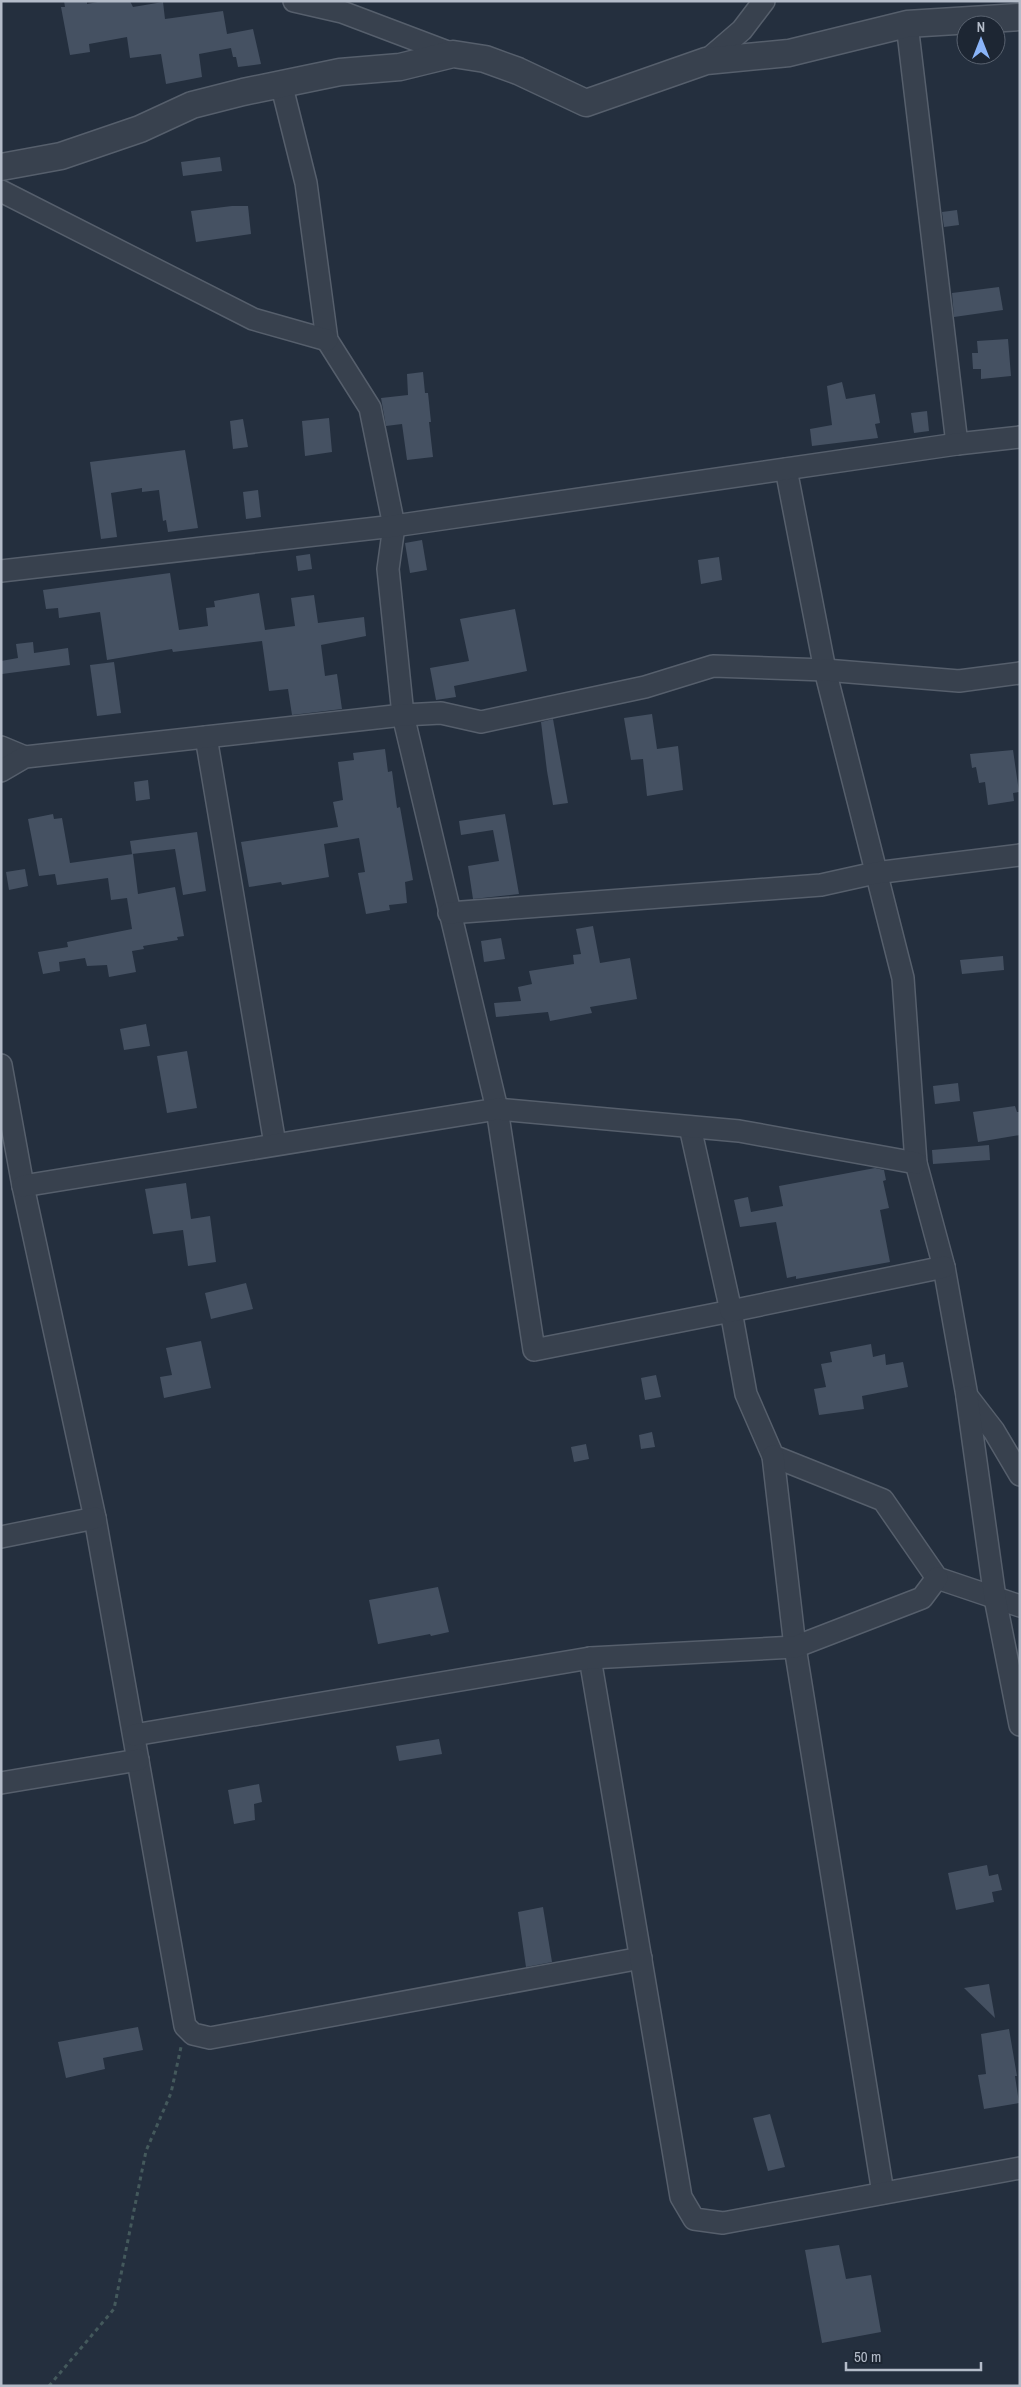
<svg xmlns="http://www.w3.org/2000/svg" width="1021" height="2387" viewBox="0 0 1021 2387" font-family="'Archivo Narrow',sans-serif">
<rect width="100%" height="100%" fill="#242f3e"/>
<g fill="#455162">
<path d="M64,1H87V4L103,1H130L133,7L163,2L165,19L223,11L227,34L253,29L261,64L238,67L236,57H233L231,48L199,54L202,77L166,84L161,54L130,58L127,37L89,44L90,52L70,55L61,7H65Z"/>
<path d="M220,157L222,171L183,176L181,162Z"/>
<path d="M232,206H248L251,234L196,242L191,211Z"/>
<path d="M957,210L959,225L944,227L942,212Z"/>
<path d="M999,287L1003,310L954,317L952,293Z"/>
<path d="M1008,339L1011,376L981,379V369H973L972,353H978L977,341Z"/>
<path d="M423,372L425,393H428L431,422H429L433,457L407,460L402,424L386,426L381,398L408,395L407,374Z"/>
<path d="M842,382L846,399L875,394L880,423L875,424L878,438L812,446L810,429L832,425L827,386Z"/>
<path d="M927,411L929,431L914,433L911,413Z"/>
<path d="M329,418L332,452L305,456L302,421Z"/>
<path d="M243,419L248,447L233,449L230,421Z"/>
<path d="M185,450L198,528L168,532L166,520L163,521L159,490L142,492V488L111,493L117,537L101,539L90,462Z"/>
<path d="M258,490L261,517L246,519L243,492Z"/>
<path d="M422,540L427,570L410,573L405,543Z"/>
<path d="M310,554L312,569L298,571L296,556Z"/>
<path d="M719,557L722,580L701,584L698,560Z"/>
<path d="M170,573L179,630L208,626L206,608L215,607L214,601L259,593L265,630L295,626L291,598L314,595L318,623L364,617L366,636L321,645L325,676L337,674L342,709L292,715L288,689L269,691L262,641L173,652L172,649L107,660L100,612L59,618L58,608L46,609L43,590Z"/>
<path d="M515,609L527,671L454,686L456,697L436,700L430,668L469,661L460,619Z"/>
<path d="M33,642L34,653L68,648L70,665L2,674L1,661L18,658L16,644Z"/>
<path d="M114,662L121,713L97,716L90,665Z"/>
<path d="M652,714L657,749L678,746L683,790L647,796L643,759L631,760L624,718Z"/>
<path d="M553,719L568,803L553,805L547,771L541,722Z"/>
<path d="M385,749L388,772L392,771L397,808L400,807L413,880L405,882L407,903L389,905L390,910L366,914L358,873L365,872L359,838L324,844L329,877L282,885L281,882L249,887L241,842L338,827L333,802L343,800L338,762L354,760L353,753Z"/>
<path d="M1013,750L1019,792L1013,793L1014,801L988,805L985,782L979,783L976,767L972,768L970,754Z"/>
<path d="M148,780L150,799L136,801L134,782Z"/>
<path d="M53,814L54,819L62,818L70,863L133,854L138,894L175,887L184,936L177,937L178,940L143,946L144,949L132,951L136,972L109,977L107,965L87,966L85,958L59,962L60,971L43,974L38,952L68,947L67,942L132,929L127,898L111,900L108,878L57,885L55,874L39,876L28,819Z"/>
<path d="M505,814L519,894L473,899L468,866L499,861L493,830L461,835L459,821Z"/>
<path d="M197,832L206,891L183,895L175,849L132,854L130,841Z"/>
<path d="M25,869L28,886L9,890L6,872Z"/>
<path d="M593,926L600,963L630,958L637,999L590,1007L592,1013L550,1021L548,1012L496,1017L494,1003L521,1001L518,987L532,984L529,971L574,964L573,955L581,954L576,929Z"/>
<path d="M501,938L505,959L484,962L481,941Z"/>
<path d="M1003,956L1004,970L962,974L960,960Z"/>
<path d="M146,1024L150,1046L124,1050L120,1029Z"/>
<path d="M187,1051L197,1108L167,1113L157,1056Z"/>
<path d="M958,1083L960,1101L935,1104L933,1086Z"/>
<path d="M1015,1106L1017,1112H1020V1135L978,1142L973,1112Z"/>
<path d="M989,1145L990,1160L933,1164L932,1150Z"/>
<path d="M875,1168L884,1170L886,1180L883,1181L889,1208L880,1210L890,1262L796,1279V1276L787,1278L776,1222L740,1227L734,1200L748,1197L751,1212L783,1206L779,1186Z"/>
<path d="M186,1183L191,1219L210,1216L216,1262L188,1266L183,1230L153,1234L145,1189Z"/>
<path d="M246,1283L253,1309L211,1319L205,1293Z"/>
<path d="M201,1341L211,1388L164,1398L160,1377L172,1375L166,1348Z"/>
<path d="M871,1344L873,1357L885,1354L886,1365L903,1362L908,1387L862,1396L864,1409L819,1415L814,1389L826,1387L821,1364L832,1362L830,1352Z"/>
<path d="M656,1375L661,1397L645,1400L641,1378Z"/>
<path d="M652,1432L655,1447L641,1449L639,1435Z"/>
<path d="M586,1444L589,1459L574,1462L571,1447Z"/>
<path d="M438,1587L449,1632L431,1636L430,1634L378,1644L369,1600Z"/>
<path d="M439,1739L442,1754L399,1761L396,1746Z"/>
<path d="M259,1784L262,1802L254,1804L255,1820L234,1824L228,1790Z"/>
<path d="M987,1865L989,1876L998,1874L1002,1890L992,1892L994,1902L956,1910L948,1873Z"/>
<path d="M543,1907L552,1962L526,1967L518,1912Z"/>
<path d="M989,1984L995,2018L964,1988Z"/>
<path d="M138,2027L143,2050L103,2058L105,2069L66,2078L58,2042Z"/>
<path d="M1009,2029L1017,2076H1015L1019,2103L984,2109L978,2075L986,2074L981,2034Z"/>
<path d="M770,2114L785,2167L768,2171L753,2118Z"/>
<path d="M839,2245L846,2279L871,2275L881,2332L822,2343L805,2250Z"/>
</g>
<g fill="none" stroke-linecap="round" stroke-linejoin="round">
<g stroke="#565f6c" stroke-width="24">
<g id="minor">
<path d="M294,1L342,12L453,54"/>
<path d="M907,24L957,444"/>
<path d="M706,61L742,30L764,1"/>
<path d="M281,83L306,183L327,340L370,408L394,526L388,569L403,715L497,1109L534,1350L731,1311L746,1394L773,1456L883,1500L937,1578L1020,1606"/>
<path d="M1,191L253,319L327,340"/>
<path d="M786,469L825,670L903,978L916,1163L944,1267L967,1396L994,1431L1020,1475"/>
<path d="M1,571L394,526L957,444L1020,437"/>
<path d="M206,737L275,1144"/>
<path d="M1,747L25,757"/>
<path d="M1,771L25,757L403,715L441,713L481,722L645,687L713,666L825,670L959,681L1020,673"/>
<path d="M449,913L821,885L875,873L1020,855"/>
<path d="M1,1065L23,1186L95,1518L185,2026L193,2034L210,2038L641,1958"/>
<path d="M690,1127L731,1311L944,1267"/>
<path d="M23,1186L497,1109L739,1131L916,1163"/>
<path d="M967,1397L995,1598L1020,1725"/>
<path d="M773,1456L795,1647L883,2193"/>
<path d="M1,1537L95,1518"/>
<path d="M590,1658L681,2197L694,2219L723,2223L1020,2168"/>
<path d="M134,1735L590,1658L795,1647L922,1598L937,1578"/>
<path d="M1,1783L138,1760"/>
</g>
</g>
<g stroke="#565f6c" stroke-width="29">
<path id="tertiary" d="M1,167L61,156L140,129L192,105L243,92L340,72L400,67L453,54L485,59L518,71L586,103L706,61L789,53L907,24L1020,17"/>
</g>
<path stroke="#44595c" stroke-width="3" stroke-dasharray="4 4" stroke-linecap="butt" d="M49,2386L114,2309L146,2151L171,2093L181,2047"/>
<use href="#minor" stroke="#38414e" stroke-width="21"/>
<use href="#tertiary" stroke="#38414e" stroke-width="26"/>
</g>
<rect width="1021" height="2387" fill="none" stroke="#b4bcc9" stroke-width="5"/>
<g transform="translate(981 40)"><circle r="24" fill="#1d2633" stroke="#59626f"/>
<path d="M0-4L9 19L0 12L-9 19Z" fill="#8ab4f8"/>
<text y="-8" font-size="14" font-weight="bold" text-anchor="middle" fill="#b4bcc9">N</text>
</g>
<path d="M846 2362v8h135v-8" fill="none" stroke="#b4bcc9" stroke-width="2.5"/>
<text x="854" y="2362" font-size="15" fill="#b4bcc9" stroke="#1d2633" stroke-width="4" paint-order="stroke">50 m</text>
</svg>
